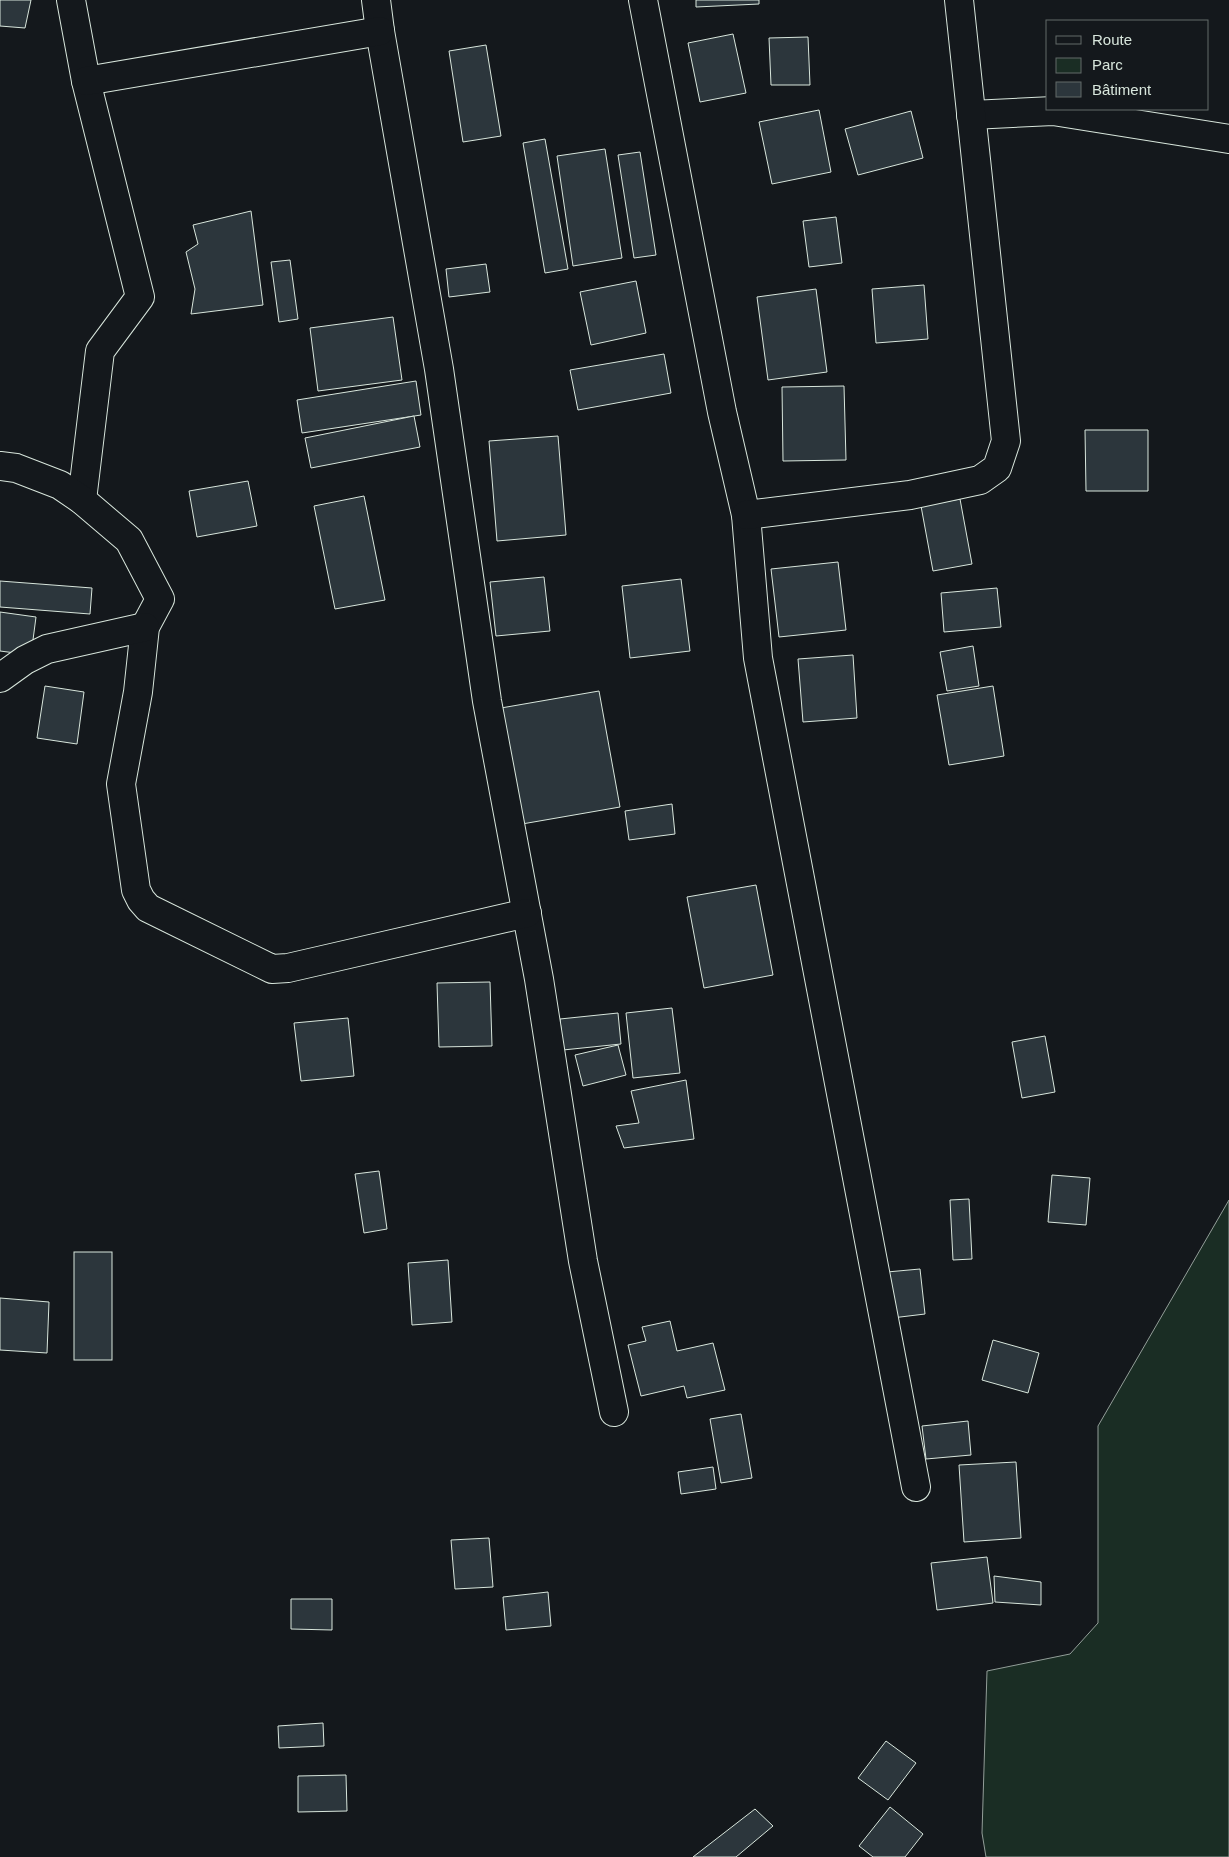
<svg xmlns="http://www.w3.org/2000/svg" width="1229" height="1857" viewBox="0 0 1229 1857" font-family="Helvetica,sans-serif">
<rect width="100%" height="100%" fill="#14181c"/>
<path fill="#1a2d24" stroke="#939e99" d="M1229,1200V1857H986L982,1833L987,1671L1070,1654L1098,1623V1426Z"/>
<g fill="#2c363c" stroke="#d8e6dc">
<path d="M0,0H31L25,28L0,26Z"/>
<path d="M696,0H759V4L696,7Z"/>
<path d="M733,34L746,93L700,102L688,43Z"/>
<path d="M808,37L810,85H771L769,38Z"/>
<path d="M486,45L501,136L463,142L449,51Z"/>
<path d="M819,110L831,172L772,184L759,122Z"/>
<path d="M911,111L923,158L858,175L845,129Z"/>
<path d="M545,139L568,269L545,273L523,143Z"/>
<path d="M605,149L622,258L573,266L557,156Z"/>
<path d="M640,152L656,255L634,258L618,155Z"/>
<path d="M251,211L263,305L191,314L195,289L186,252L198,244L193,225Z"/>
<path d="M836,217L842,263L809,267L803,221Z"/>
<path d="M290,260L298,319L279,322L271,262Z"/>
<path d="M486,264L490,292L449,297L446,269Z"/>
<path d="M636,281L646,333L591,345L580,292Z"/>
<path d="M924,285L928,339L876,343L872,289Z"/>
<path d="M816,289L827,372L768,380L757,297Z"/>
<path d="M393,317L402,380L318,391L310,328Z"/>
<path d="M664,354L671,393L578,410L570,370Z"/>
<path d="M416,381L421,415L302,433L297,400Z"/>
<path d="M844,386L846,460L783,461L782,387Z"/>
<path d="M414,416L420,447L311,468L305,438Z"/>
<path d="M1085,430H1148V491H1086Z"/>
<path d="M558,436L566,535L497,541L489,441Z"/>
<path d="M248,481L257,526L197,537L189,491Z"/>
<path d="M364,496L385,600L335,609L314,506Z"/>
<path d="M960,499L972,564L933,571L921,506Z"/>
<path d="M838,562L846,630L779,637L771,569Z"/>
<path d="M544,577L550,631L496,636L490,582Z"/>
<path d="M681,579L690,651L630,658L622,586Z"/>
<path d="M0,581L92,588L90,614L0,607Z"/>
<path d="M997,588L1001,627L944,632L941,593Z"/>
<path d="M0,612L36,617L31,655L0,651Z"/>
<path d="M973,646L979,686L947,691L940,652Z"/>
<path d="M853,655L857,718L803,722L798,659Z"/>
<path d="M45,686L84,692L77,744L37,738Z"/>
<path d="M993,686L1004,756L949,765L937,695Z"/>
<path d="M599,691L620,807L522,824L501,708Z"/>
<path d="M672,804L675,834L629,840L625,811Z"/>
<path d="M756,885L773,975L704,988L687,897Z"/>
<path d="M490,982L492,1046L439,1047L437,983Z"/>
<path d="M672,1008L680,1073L633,1078L626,1013Z"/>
<path d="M618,1013L621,1044L563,1050L560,1019Z"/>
<path d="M348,1018L354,1076L301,1081L294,1023Z"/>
<path d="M1045,1036L1055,1092L1022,1098L1012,1042Z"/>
<path d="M618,1045L626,1075L583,1086L575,1055Z"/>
<path d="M686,1080L694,1139L624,1148L616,1126L639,1123L631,1091Z"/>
<path d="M379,1171L387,1229L364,1233L355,1174Z"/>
<path d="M1052,1175L1090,1178L1086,1225L1048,1222Z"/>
<path d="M969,1199L972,1259L953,1260L950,1200Z"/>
<rect x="74" y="1252" width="38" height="108"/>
<path d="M448,1260L452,1322L412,1325L408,1263Z"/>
<path d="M920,1269L925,1314L892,1318L887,1272Z"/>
<path d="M0,1298L49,1302L47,1353L0,1350Z"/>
<path d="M670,1321L677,1351L713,1343L725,1390L687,1398L684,1386L641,1396L628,1345L646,1341L642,1327Z"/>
<path d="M993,1340L1039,1353L1028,1393L982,1380Z"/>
<path d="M741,1414L752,1478L721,1483L710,1419Z"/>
<path d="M968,1421L971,1455L926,1459L922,1426Z"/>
<path d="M1016,1462L1021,1538L964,1542L959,1465Z"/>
<path d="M713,1467L716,1489L681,1494L678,1472Z"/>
<path d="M489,1538L493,1587L455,1589L451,1540Z"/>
<path d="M987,1557L993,1603L937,1610L931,1563Z"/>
<path d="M994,1576L1041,1582V1605L995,1602Z"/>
<path d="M548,1592L551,1626L506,1630L503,1597Z"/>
<path d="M291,1599H332V1630L291,1629Z"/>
<path d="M323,1723L324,1746L279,1748L278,1726Z"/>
<path d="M886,1741L916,1763L888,1800L858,1778Z"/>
<path d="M346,1775L347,1811L298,1812V1776Z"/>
<path d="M890,1807L923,1834L905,1857H873L859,1846Z"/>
<path d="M755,1809L773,1826L736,1857H693Z"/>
</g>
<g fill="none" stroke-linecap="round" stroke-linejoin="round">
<g stroke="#d8e6dc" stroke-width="30">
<g id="minor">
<path d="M71,0L86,81L140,297L100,351L82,500"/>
<path d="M376,0L380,31L439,369L487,701L539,979L583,1261L614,1412"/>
<path d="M643,0L722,412L746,515L758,658L916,1487"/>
<path d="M86,81L380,31"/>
<path d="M971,115L1053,111L1229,139"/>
<path d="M0,466L16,468L60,485L82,500L129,540L160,599L145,627L138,692L121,784L136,890L141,900L148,908L272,969L288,968L527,913"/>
<path d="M746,515L910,495L980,480L997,468L1006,441L959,0"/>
<path d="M0,678L25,660L47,649L145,627"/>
</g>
</g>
<use href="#minor" stroke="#14181c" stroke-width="28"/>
</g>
<rect x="1046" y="20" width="162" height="90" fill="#14181c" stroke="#626a69"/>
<rect x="1056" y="36" width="25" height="8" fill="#14181c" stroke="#626a69"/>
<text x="1092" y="45" font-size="15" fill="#d8e6dc">Route</text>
<rect x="1056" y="58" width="25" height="15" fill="#1a2d24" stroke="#626a69"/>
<text x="1092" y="70" font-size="15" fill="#d8e6dc">Parc</text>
<rect x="1056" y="82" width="25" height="15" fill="#2c363c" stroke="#626a69"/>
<text x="1092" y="95" font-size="15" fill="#d8e6dc">Bâtiment</text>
</svg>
